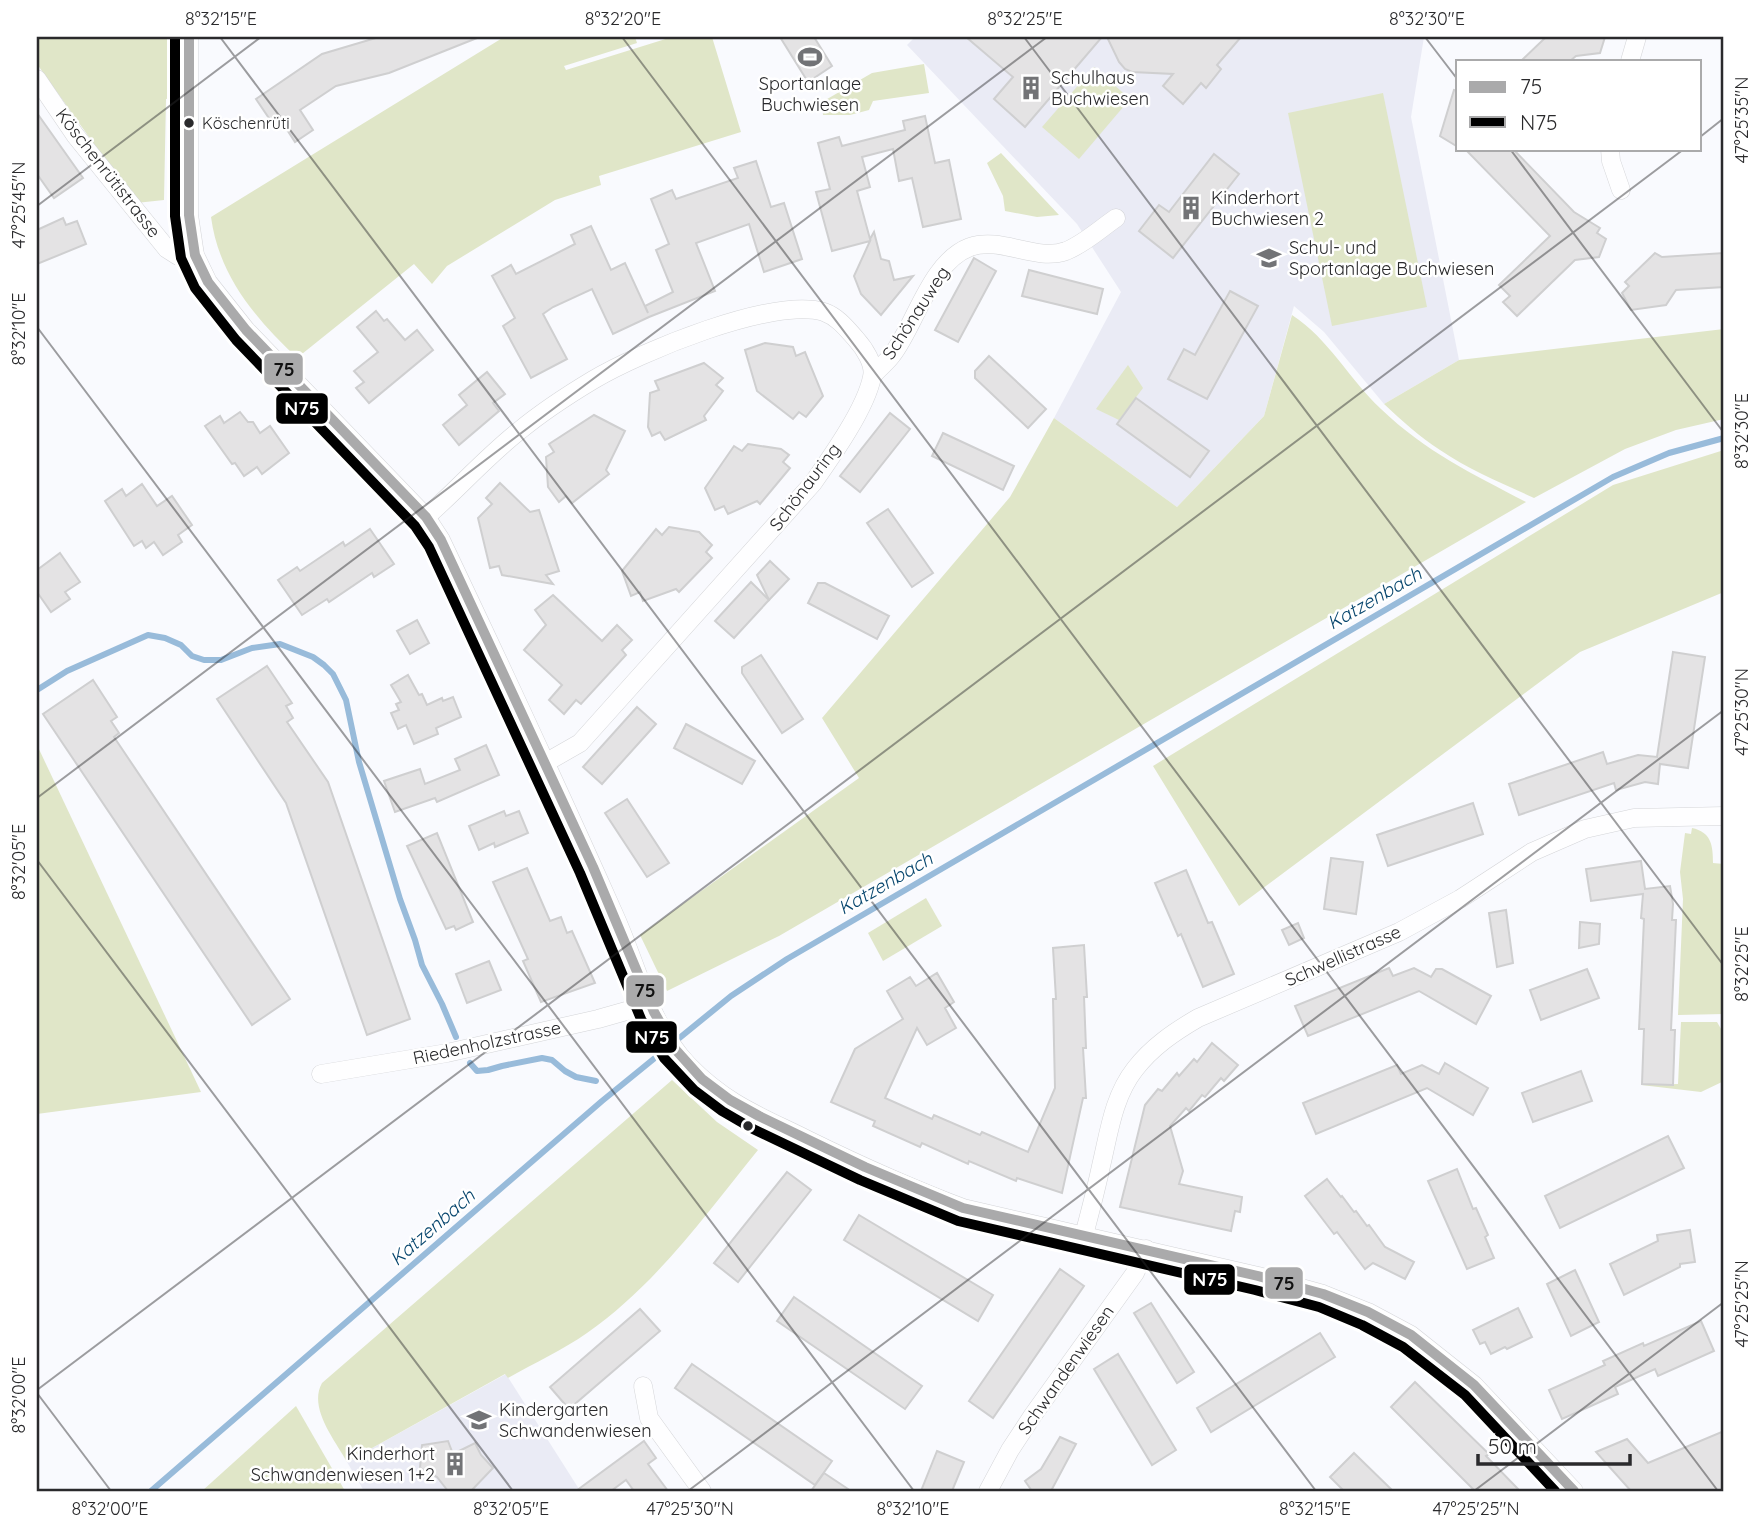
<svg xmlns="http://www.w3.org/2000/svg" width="1761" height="1528" viewBox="0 0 1761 1528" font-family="Quicksand,sans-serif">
<rect width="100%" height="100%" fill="#f9fafe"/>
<g fill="#eaebf5">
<path d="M915,37H1424L1411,117L1459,360L1384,404L1324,332L1294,306L1264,416L1177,507L1054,418L1121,292L1077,224L907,45Z"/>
<path d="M506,1374L579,1489L576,1491H364L347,1462Z"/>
</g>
<g fill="#e0e6c8">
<path d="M37,37H176L173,98L166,99L164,200L136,203L37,64Z"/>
<path d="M504,37H635L637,43L564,66L566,70L672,37H712L741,132L599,176L601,185L555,200L447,266L432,284L414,264L297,358C255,318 219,276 211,217Z"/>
<path d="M924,64L929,93L873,101L869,110L850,115H823L822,102L872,73Z"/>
<path d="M1094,67L1130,99L1079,159L1042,127Z"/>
<path d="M1383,93L1427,307L1332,326L1288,113Z"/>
<path d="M1001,153L1059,215L1037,217L1005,211L1003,196L987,163Z"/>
<path d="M1292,315C1329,339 1349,379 1381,409C1426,452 1471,473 1526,502L779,936L667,991L640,935L859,778L822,718L1010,497L1054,418L1177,507L1264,416Z"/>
<path d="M1724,329V419L1676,430L1625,449L1534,498C1502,483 1469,470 1440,450C1420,437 1402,421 1384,404L1459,360Z"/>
<path d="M1128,365L1143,388L1119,420L1096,409Z"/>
<path d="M1724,450V592L1580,652L1239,906L1153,766L1613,485Z"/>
<path d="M37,745L201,1092L37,1114Z"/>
<path d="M1692,828C1711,832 1713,845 1713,863L1724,864V1014L1678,1015L1683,899L1680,872L1685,833L1691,834Z"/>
<path d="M926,898L942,926L883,961L868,933Z"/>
<path d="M1681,1022H1717L1724,1034V1081L1701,1092L1641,1085L1678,1084Z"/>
<path d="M672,1080L717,1122L758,1150C706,1214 656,1285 587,1333C563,1350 534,1363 508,1378L505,1374L347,1462C335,1440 308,1408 322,1383Z"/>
<path d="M296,1406L345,1491H202Z"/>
</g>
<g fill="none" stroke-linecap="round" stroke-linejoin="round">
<g stroke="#98bbda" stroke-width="6">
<path d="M37,690L67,671L148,635L165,638L181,645L192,656L204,660H221L252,648L280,644L313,657L324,665L333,674L346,700L359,762L400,899L415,940L422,965L442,1004L456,1037"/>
<path d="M470,1063L477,1071L488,1070L502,1066L542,1058L552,1060L565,1071L576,1077L596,1081"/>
<path d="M151,1491L602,1101L731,996L787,959L1613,477L1669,453L1724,438"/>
</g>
</g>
<g fill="#e4e3e4" stroke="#cfcfd0" stroke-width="2">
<path d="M379,37L477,38L389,73L336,86L300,110L313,130L295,142L282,122L275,127L256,99L322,54Z"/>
<path d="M780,37H814L832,66L808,82Z"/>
<path d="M966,37H1102L1025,127L994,99L1013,77Z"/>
<path d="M1107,37H1241L1217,65L1221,69L1206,88L1201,83L1183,104L1163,86L1173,74L1132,72L1125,69L1119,62Z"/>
<path d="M1546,37H1605L1600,53L1576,56L1570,61H1521Z"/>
<path d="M1454,90L1458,91V147L1440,136Z"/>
<path d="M37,113L83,178L54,198L37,174Z"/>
<path d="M925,116L935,163L949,160L961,219L923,227L912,178L899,181L893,149L862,157L870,187L857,191L870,239L874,232L881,259L889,261L894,280L913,276L881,315L861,294L854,276L870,241L832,251L816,192L830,189L818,143L839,137L842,146L905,130L903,121Z"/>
<path d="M1465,149H1513L1574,212L1600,228L1597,233L1606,239L1599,257L1575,260L1517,316L1503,302L1510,296L1499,285L1550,236Z"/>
<path d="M1214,154L1239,174L1173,258L1139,231L1159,205L1169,212Z"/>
<path d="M756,161L771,207L784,203L802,259L764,272L749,224L696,243L715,291L649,317L613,334L592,289L553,307L543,314L567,359L531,378L503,326L515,318L492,276L511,265L516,274L575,244L571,235L591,226L611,270L625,263L648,313L645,306L673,292L656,250L669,244L651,199L672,190L676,199L738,178L734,168Z"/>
<path d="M63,218L66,225L77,221L86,244L37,264V230Z"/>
<path d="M1655,253L1662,257L1724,253V287L1676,290L1666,305L1631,310L1622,293L1629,286L1625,282Z"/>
<path d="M974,258L996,271L958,342L935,330Z"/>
<path d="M1029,270L1103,289L1097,314L1022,296Z"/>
<path d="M1230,291L1258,306L1207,399L1168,379L1184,349L1195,355Z"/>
<path d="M376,311L384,321L387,319L405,340L417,330L433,350L369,403L356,388L364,382L354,371L378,352L357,327Z"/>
<path d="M765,343L793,347L796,356L805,352L823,396L806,417L799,412L793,419L757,391L745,350Z"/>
<path d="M989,356L1046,409L1028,428L975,378V371Z"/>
<path d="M704,363L723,378L716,385L723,391L704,416L706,420L665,440L660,432L652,436L648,427L650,393L659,390L655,381Z"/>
<path d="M487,372L505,394L493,403L499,411L459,445L443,425L467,405L459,395Z"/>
<path d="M1136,398L1209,451L1190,477L1117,424Z"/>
<path d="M240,412L248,422H253L260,433L270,426L289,453L262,474L257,467L244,476L235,463L232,464L205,426L220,416L224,423Z"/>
<path d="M890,413L910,429L860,492L840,476Z"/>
<path d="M594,415L625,431L606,470L609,474L572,503L566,496L559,502L548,487L546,457L554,452L549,444Z"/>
<path d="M943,433L1014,466L1003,490L932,456Z"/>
<path d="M748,444L781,449L789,455L783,462L790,468L760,504L757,501L728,514L724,506L715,510L705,488L734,446L742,451Z"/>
<path d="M500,483L530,512L539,510L559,571L546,575L553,584L502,575L499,566L490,568L478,518L492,504L486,498Z"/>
<path d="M142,484L157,506L172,496L192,525L178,535L182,542L163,555L154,542L146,548L142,541L134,546L105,501L122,489L126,496Z"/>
<path d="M888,509L933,573L912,587L867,523Z"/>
<path d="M669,527L699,532L712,545L706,552L712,558L679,592L676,589L643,601L640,592L631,596L622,571L656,529L662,535Z"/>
<path d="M370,529L394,564L374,577L372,573L329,602L327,599L302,615L278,580L297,567L300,571L343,542L345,546Z"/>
<path d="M60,553L80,582L65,592L70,599L51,612L37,592V570Z"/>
<path d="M770,561L789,579L769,600L757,575Z"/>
<path d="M751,582L769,600L734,638L715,621Z"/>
<path d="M818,583H825L889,616L877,639L808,603Z"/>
<path d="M553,595L602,641L617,625L632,640L622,650L626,655L581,704L576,700L564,714L549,700L562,685L524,650L546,625L535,610Z"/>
<path d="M417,620L429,643L410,654L397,631Z"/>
<path d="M1673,652L1705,657L1688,768L1660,764L1658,784L1645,782L1616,790L1614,783L1519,815L1509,784L1603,752L1607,764L1638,755L1657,757Z"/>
<path d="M761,655L803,719L782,733L742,673V667Z"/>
<path d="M267,666L292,703L286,706L293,718L287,722L328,782L410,1019L367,1035L286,803L217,699Z"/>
<path d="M408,675L419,695L422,694L427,705L442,698L443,701L453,697L461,717L436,728L438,734L414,744L406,725L398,729L391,713L399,710L396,704L401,702L391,685Z"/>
<path d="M93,680L117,717L111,721L119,733L114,737L290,999L252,1025L43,714Z"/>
<path d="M637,707L656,724L602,784L583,767Z"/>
<path d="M686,724L755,761L742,784L674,748Z"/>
<path d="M486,745L499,775L437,802L435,798L395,812L384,781L420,769L425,784L460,770L455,759Z"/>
<path d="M627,799L669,863L647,877L605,813Z"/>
<path d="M1473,803L1483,834L1388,866L1377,835Z"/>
<path d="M504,811L506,816L519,811L528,833L495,847L494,843L479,850L469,826Z"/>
<path d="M437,833L473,922L456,930L454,926L446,929L407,846Z"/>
<path d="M1331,858L1363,862L1356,914L1324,909Z"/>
<path d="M1641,861L1645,889L1670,886L1673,904L1672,920H1676L1671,1030H1675L1673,1085L1642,1084L1644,1029H1639L1644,919L1641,918L1643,894L1591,901L1586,869Z"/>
<path d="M527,868L550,921L561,917L567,933L572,931L595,983L541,1002L523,961L528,959L493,882Z"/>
<path d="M1186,870L1208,923L1212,922L1234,974L1203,987L1181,934L1178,936L1155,883Z"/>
<path d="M1506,910L1513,963L1497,967L1489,913Z"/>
<path d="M1580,922L1600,924L1599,944L1579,948Z"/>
<path d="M1298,923L1304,938L1289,945L1282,930Z"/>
<path d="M1084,945L1087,997H1084L1086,1048H1083L1086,1098H1083L1062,1193L1017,1178L1016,1181L969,1161L968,1164L922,1143L920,1147L873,1126L875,1121L831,1102L855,1049L903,1019L887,991L910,977L916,986L937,973L954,1002L945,1008L956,1028L927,1045L917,1028L885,1098L932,1119L934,1115L980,1135L982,1132L1028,1152L1055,1088L1053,999H1056L1053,948Z"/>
<path d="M489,961L501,990L467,1003L456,974Z"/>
<path d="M1389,968L1393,976L1414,968L1431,977L1436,969H1442L1491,996L1476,1024L1419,991L1308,1036L1295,1006Z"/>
<path d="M1587,969L1599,998L1541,1020L1530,990Z"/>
<path d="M1212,1043L1238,1065L1224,1081L1221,1078L1205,1097L1202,1095L1189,1111L1186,1108L1170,1126L1183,1171L1179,1184L1242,1197L1240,1212L1235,1211L1231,1231L1120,1207L1145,1105L1158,1089L1162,1091L1177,1073L1179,1076L1194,1059L1197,1062Z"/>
<path d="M1445,1063L1488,1088L1473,1115L1427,1088L1316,1134L1303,1103L1397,1065L1401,1074L1422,1065L1439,1074Z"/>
<path d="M1581,1071L1592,1101L1533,1122L1522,1093Z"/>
<path d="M1668,1136L1684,1168L1560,1228L1545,1196Z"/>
<path d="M1457,1169L1473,1209L1476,1208L1488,1235L1485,1237L1494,1258L1467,1269L1428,1181Z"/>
<path d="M787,1172L811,1190L738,1282L714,1263Z"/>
<path d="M1327,1179L1341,1197L1342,1196L1354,1212L1356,1211L1367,1226L1369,1225L1385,1247L1414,1262L1405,1279L1373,1263L1365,1269L1337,1232L1334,1234L1305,1196Z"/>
<path d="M859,1215L993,1295L978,1321L844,1240Z"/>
<path d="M1690,1230L1695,1262L1680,1264V1267L1624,1295L1610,1264L1658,1241L1657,1235Z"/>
<path d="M1060,1269L1084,1286L993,1418L969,1401Z"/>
<path d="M1575,1270L1599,1322L1571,1336L1547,1284Z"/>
<path d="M794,1297L922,1386L905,1409L777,1321Z"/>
<path d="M1151,1303L1194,1372L1177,1383L1134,1313Z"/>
<path d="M1518,1308L1532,1337L1507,1349L1505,1347L1491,1354L1485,1342L1480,1344L1473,1330Z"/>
<path d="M640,1309L660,1331L569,1409L550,1387Z"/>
<path d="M1701,1321L1714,1351L1658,1376L1655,1369L1615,1387L1618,1394L1562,1419L1549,1390L1605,1365L1603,1361L1643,1343L1644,1346Z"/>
<path d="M1320,1333L1335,1357L1211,1432L1197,1408Z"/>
<path d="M1118,1354L1176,1450L1152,1465L1094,1369Z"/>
<path d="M692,1364L832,1461L815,1485L675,1388Z"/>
<path d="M1415,1382L1489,1454L1486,1456L1520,1491H1475L1391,1407Z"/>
<path d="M1724,1431V1491H1631L1596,1452L1627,1439L1648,1463Z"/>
<path d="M1060,1437L1076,1444L1051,1491H1032L1025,1481L1041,1469Z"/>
<path d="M448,1441L453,1454L475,1443L481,1455L493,1468L471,1491H448L437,1477L420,1468L422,1445Z"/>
<path d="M644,1441L656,1458L648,1464L668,1491H634L626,1480L611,1491H576Z"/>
<path d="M937,1451L964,1462L952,1491H921Z"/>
<path d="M1354,1453L1393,1491H1344L1330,1477Z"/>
<path d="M824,1473L851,1491H811Z"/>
</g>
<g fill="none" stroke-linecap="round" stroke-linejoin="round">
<g stroke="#d4d5d8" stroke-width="19">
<g id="street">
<path d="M189,37V215L195,255L208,282L246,330L426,517L441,540C500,664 558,788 614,914C637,964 649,1024 688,1065C727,1105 760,1116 808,1140C859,1165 910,1188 963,1208L1258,1276L1323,1294L1368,1312L1411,1335L1474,1385L1574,1491"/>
<path d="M1630,61L1637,37"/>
<path d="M37,79L75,135L167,249L178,256L195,255"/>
<path d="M1610,149L1611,161L1621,190"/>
<path d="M873,375C879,368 887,362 892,355C916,324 930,262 970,247C1002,236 1035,262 1066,251C1084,244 1100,229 1116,218"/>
<path d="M426,517C457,490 486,457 519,431C542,412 568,395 593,380C638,353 774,296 824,312C838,317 847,329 856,339C864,348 875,364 872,377C866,408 832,456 813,483L580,743L545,763"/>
<path d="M321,1074L447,1053L598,1019L651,1004"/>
<path d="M1084,1235C1090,1212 1096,1190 1101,1166C1109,1133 1113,1097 1135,1069C1152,1047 1174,1032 1198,1018L1399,932L1460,899L1532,852L1585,829L1634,818L1724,816"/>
<path d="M643,1386L649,1418L702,1491"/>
<path d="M988,1491L1010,1450L1033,1415L1135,1273L1146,1249"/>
</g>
</g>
<use href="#street" stroke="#fefeff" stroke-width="18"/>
<g stroke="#fff" stroke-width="16">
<path id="bus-1" d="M189,37V215L195,255L208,282L246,330L426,517L441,540L593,867L654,1012L675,1049L702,1079L730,1100L759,1116L865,1167L963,1208L1258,1276L1323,1294L1368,1312L1411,1335L1474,1385L1574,1491"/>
</g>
<g stroke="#fff" stroke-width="16">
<path id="bus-2" d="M175,37V216L181,258L195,288L236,340L415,526L429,547L580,873L641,1019L664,1058L694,1090L722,1111L753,1129L860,1180L958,1221L1255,1290L1319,1307L1362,1325L1403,1347L1465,1395L1555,1491"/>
</g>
<use href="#bus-1" stroke="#aaaaab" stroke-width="10"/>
<use href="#bus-2" stroke="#000" stroke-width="10"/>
</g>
<path fill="none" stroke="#2a2a2c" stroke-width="2" stroke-opacity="0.45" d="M220,37L1316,1491M622,37L1718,1491M1024,37L1724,966M1425,37L1458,80M1700,137L1724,118M1510,149L1724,433M37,206L261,37M37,327L914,1491M37,798L1047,37M37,860L513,1491M37,1390L1684,149M37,1393L111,1491M688,1491L1724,710M1474,1491L1724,1302"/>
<defs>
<g id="stadium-bare" transform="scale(1.89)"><path d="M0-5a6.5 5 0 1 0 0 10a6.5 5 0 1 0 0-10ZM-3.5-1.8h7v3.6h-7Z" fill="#727376" stroke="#fff" stroke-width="2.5" paint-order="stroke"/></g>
<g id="building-bare" transform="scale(1.89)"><path d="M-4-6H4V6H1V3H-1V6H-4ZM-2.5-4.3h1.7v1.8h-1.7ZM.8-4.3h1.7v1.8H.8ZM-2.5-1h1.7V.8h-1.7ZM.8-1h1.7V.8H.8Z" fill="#727376" stroke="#fff" stroke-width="2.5" paint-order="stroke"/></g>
<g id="school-bare" transform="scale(1.89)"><path d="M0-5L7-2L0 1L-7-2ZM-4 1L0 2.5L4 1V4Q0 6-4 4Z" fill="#727376" stroke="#fff" stroke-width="2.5" paint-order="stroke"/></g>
</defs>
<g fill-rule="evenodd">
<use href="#stadium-bare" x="810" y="57"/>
<use href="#building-bare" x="1031" y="88"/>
<use href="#building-bare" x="1191" y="208"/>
<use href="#school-bare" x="1269" y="258"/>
<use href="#school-bare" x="479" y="1420"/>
<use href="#building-bare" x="455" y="1464"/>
</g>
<g fill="#2a2a2c" stroke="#fff" stroke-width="2.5">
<circle cx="189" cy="123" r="6"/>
<circle cx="748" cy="1126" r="6"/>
</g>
<g text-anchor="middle" stroke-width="5" stroke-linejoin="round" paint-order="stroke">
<g font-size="16" fill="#2a2a2c" stroke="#fff" text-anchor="start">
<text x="202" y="129">Köschenrüti</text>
</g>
<g font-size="18" fill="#2a2a2c" stroke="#fff" text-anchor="start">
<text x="1051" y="84">Schulhaus<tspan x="1051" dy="21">Buchwiesen</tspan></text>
<text x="810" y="90" text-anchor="middle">Sportanlage<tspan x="810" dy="21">Buchwiesen</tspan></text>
<text x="1211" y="204">Kinderhort<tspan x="1211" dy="21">Buchwiesen 2</tspan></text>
<text x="1289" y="254">Schul- und<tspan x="1289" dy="21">Sportanlage Buchwiesen</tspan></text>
<text x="499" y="1416">Kindergarten<tspan x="499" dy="21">Schwandenwiesen</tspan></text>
<text x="435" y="1460" text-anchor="end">Kinderhort<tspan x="435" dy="21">Schwandenwiesen 1+2</tspan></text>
</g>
<g font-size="18" fill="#2a2a2c" stroke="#fff">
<text transform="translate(108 173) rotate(52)" y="6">Köschenrütistrasse</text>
<text transform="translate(916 313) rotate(-57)" y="6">Schönauweg</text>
<text transform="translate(805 487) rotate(-53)" y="6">Schönauring</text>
<text transform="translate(1343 956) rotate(-24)" y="6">Schwellistrasse</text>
<text transform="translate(487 1043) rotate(-12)" y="6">Riedenholzstrasse</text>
<text transform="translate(1066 1370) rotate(-55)" y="6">Schwandenwiesen</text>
</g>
<g font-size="19" font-style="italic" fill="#06456d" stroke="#fff">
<text transform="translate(1374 598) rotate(-30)" y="7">Katzenbach</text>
<text transform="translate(885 883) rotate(-30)" y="7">Katzenbach</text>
<text transform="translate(432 1227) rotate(-41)" y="7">Katzenbach</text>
</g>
</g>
<g stroke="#fff" stroke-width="2.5">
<rect x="263" y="352" width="41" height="34" rx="7" fill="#aaaaab"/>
<rect x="275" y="392" width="54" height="33" rx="7" fill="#000"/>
<rect x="625" y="974" width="40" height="34" rx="7" fill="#aaaaab"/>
<rect x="625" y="1020" width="53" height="34" rx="7" fill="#000"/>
<rect x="1183" y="1263" width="53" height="33" rx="7" fill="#000"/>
<rect x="1264" y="1266" width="40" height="34" rx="7" fill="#aaaaab"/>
</g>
<g font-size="19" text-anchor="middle" font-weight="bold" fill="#fff">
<text x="302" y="415">N75</text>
<text x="652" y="1044">N75</text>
<text x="1210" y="1286">N75</text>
</g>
<g font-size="19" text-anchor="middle" font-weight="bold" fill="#111">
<text x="284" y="376">75</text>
<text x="645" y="997">75</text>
<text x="1284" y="1290">75</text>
</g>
<rect width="1761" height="1528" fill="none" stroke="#ffffff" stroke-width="77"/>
<rect x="1456" y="60" width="245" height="91" fill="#ffffff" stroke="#aaaaab" stroke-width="2"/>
<rect x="1470" y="82" width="35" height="10" fill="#aaaaab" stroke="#aaaaab" stroke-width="2"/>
<text x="1520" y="94" font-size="21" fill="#2a2a2c">75</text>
<rect x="1470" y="117" width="35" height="10" fill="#000000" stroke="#aaaaab" stroke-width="2"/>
<text x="1520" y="130" font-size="21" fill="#2a2a2c">N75</text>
<path d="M1478 1454v10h152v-10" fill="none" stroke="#2a2a2c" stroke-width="3.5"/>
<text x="1488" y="1454" font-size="21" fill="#2a2a2c" stroke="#ffffff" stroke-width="5" paint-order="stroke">50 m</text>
<rect x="38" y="38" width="1684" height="1452" fill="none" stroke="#2a2a2c" stroke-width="2.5"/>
<g font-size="18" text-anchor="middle" fill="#2a2a2c">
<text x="221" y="25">8°32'15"E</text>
<text x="623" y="25">8°32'20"E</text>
<text x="1025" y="25">8°32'25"E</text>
<text x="1427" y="25">8°32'30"E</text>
<text transform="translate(1742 120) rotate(-90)" y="6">47°25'35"N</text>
<text transform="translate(19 205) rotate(-90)" y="6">47°25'45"N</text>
<text transform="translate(19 329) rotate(-90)" y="6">8°32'10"E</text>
<text transform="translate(1742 431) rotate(-90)" y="6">8°32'30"E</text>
<text transform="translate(1742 712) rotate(-90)" y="6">47°25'30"N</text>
<text transform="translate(19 862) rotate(-90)" y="6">8°32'05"E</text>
<text transform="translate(1742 964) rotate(-90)" y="6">8°32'25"E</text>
<text transform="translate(1742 1304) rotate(-90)" y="6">47°25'25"N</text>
<text transform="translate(19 1395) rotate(-90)" y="6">8°32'00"E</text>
<text x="110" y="1515">8°32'00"E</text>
<text x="511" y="1515">8°32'05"E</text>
<text x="690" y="1515">47°25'30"N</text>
<text x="913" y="1515">8°32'10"E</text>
<text x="1315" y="1515">8°32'15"E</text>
<text x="1476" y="1515">47°25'25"N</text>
</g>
</svg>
